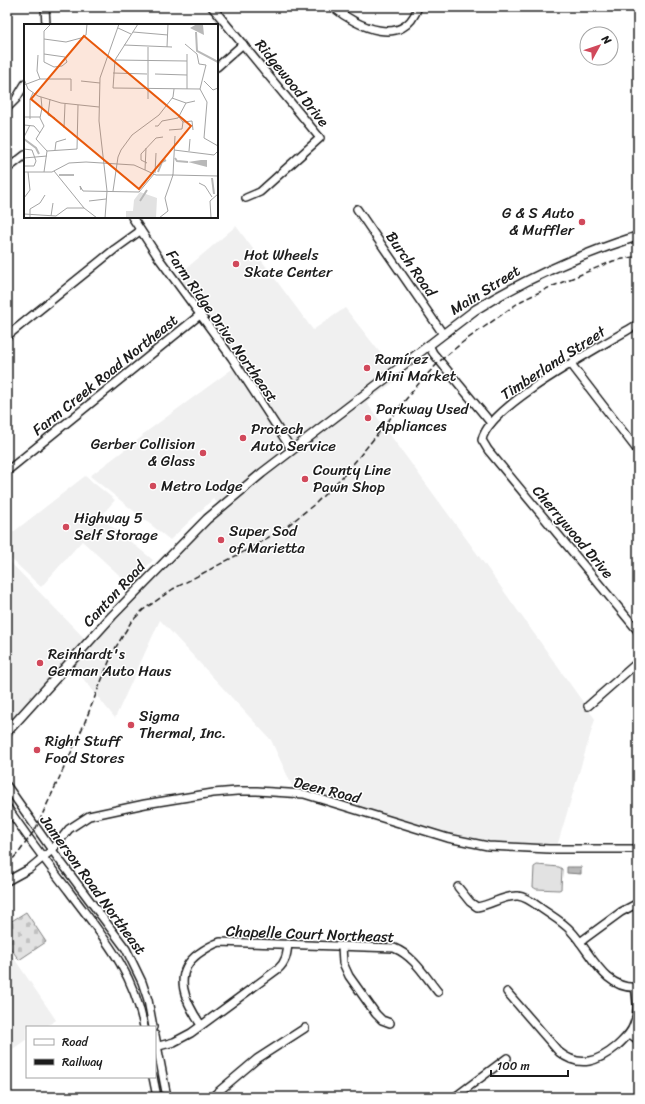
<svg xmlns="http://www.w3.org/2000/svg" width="645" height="1104" viewBox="0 0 645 1104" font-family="Sriracha,sans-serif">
<defs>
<pattern id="cemetery-stones" width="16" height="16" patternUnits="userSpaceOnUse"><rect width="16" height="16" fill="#e2e2e2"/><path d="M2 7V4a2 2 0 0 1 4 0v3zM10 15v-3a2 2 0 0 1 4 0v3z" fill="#c1c1c1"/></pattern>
<pattern id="water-waves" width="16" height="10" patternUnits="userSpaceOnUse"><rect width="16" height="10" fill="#b8b8b8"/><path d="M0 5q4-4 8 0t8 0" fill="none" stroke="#9e9e9e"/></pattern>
</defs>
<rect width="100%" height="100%" fill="#fff"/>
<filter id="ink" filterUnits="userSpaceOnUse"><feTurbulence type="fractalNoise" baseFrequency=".025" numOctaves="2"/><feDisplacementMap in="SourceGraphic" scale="8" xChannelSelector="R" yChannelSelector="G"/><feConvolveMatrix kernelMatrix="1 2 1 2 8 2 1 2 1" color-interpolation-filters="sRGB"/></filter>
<g filter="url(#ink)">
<g fill="#f0f0f0">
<path d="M236,226L313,330L345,308L400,378L366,402L473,548L595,719L555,853L451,839L356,804L294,790L271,740L160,620L115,718L72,665L14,724L7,715V559L89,643L220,505L213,499L170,540L90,476L143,436L142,435L239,364L230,348L175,278Z"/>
<path d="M85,476L115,500L100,517L153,560L129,584L82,541L41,587L7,555V537Z"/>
<path d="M7,948L56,1020L46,1027H27V1039L7,1053Z"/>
</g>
<path fill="url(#cemetery-stones)" stroke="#7f7f7f" d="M26,912L46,942L19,960L7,943V924Z"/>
<path fill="#e2e2e2" stroke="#7f7f7f" d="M537,865L559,867L562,869L561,889L559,890L536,889L533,887L534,867Z"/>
<path fill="url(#water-waves)" stroke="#7a7a7a" d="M567,867H581V874L567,873Z"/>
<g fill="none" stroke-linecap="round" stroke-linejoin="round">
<g stroke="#1c1c1c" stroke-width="10">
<g id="minor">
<path d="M45,7L46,25"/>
<path d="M212,7L320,138L260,192L246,198"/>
<path d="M333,7C357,27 404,49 418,7"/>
<path d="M217,67L243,44"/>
<path d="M7,108L16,99L25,84"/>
<path d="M7,169L25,155"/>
<path d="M357,209L443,334"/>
<path d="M132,217L158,257L232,358L292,450"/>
<path d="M638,324C606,344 488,405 482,440L488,450L638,631"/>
<path d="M7,336L115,249L140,231"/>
<path d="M429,345L433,353L491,423"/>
<path d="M571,364L638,451"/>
<path d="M7,471L201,314"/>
<path d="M588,706L638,662"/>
<path d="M7,786L52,850L126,949L142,982L148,1000L153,1027"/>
<path d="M7,807C26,835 47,863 68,890C102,936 133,969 144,1027"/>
<path d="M7,881L29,869L52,850L69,829L89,816L145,804L213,793L237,791H257L304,794L448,838L488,846L549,849H638"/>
<path d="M458,887L470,902L477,907C491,905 504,895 518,896C527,897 535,904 542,909C552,916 563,922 571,931C591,952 604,991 638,987"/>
<path d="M580,942L621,912L638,903"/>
<path d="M342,946L343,963L349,976L376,1014L382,1020L390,1023"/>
<path d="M507,992L559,1052C580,1069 599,1061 617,1046C624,1039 631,1034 634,1024C639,1012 637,1000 635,987"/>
<path d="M201,1025C186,1003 171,974 198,954C205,949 211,945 220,942L394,948C414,956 425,976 438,992"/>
<path d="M630,1034L638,1040"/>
<path d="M155,1035L167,1097"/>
<path d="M155,1047L174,1042L191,1033L278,969C286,962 287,954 288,944"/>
<path d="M153,1077L157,1097"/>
<path d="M212,1097L257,1059L305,1028"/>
<path d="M455,1097L507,1058"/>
</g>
</g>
<g stroke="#1c1c1c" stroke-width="11">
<path id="major" d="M7,732L112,616L207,519L262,473L475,310C525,279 581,254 638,236"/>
</g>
<use href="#minor" stroke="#fff" stroke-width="7"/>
<use href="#major" stroke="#fff" stroke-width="8"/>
<path stroke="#1c1c1c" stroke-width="1.5" stroke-dasharray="6 3" stroke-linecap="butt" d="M7,865L20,851L36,828L82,729L113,652L131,622L143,610L173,589L245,551L286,527L316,503L345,474L420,382L440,361L463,342L521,301L546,289L613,261L638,256"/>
</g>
</g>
<g fill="#d1495b" stroke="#fff" stroke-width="1.5">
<circle cx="582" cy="222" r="4"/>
<circle cx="236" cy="264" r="4"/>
<circle cx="367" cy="368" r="4"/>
<circle cx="368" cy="418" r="4"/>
<circle cx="243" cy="438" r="4"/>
<circle cx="203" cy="453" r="4"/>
<circle cx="305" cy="479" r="4"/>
<circle cx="153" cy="486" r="4"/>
<circle cx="66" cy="527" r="4"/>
<circle cx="221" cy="540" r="4"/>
<circle cx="40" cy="663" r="4"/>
<circle cx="131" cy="725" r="4"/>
<circle cx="37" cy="750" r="4"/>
</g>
<g text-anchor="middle" stroke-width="3" stroke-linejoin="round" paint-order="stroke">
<g font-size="15" fill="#1c1c1c" stroke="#fff">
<text transform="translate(292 83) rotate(51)" y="5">Ridgewood Drive</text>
<text transform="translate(411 264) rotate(55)" y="5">Burch Road</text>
<text transform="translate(485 290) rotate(-32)" y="5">Main Street</text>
<text transform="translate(222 326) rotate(55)" y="5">Farm Ridge Drive Northeast</text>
<text transform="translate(553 363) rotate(-33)" y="5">Timberland Street</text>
<text transform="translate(105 375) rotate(-39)" y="5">Farm Creek Road Northeast</text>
<text transform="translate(573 532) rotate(50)" y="5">Cherrywood Drive</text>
<text transform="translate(114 594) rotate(-47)" y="5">Canton Road</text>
<text transform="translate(327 790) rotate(14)" y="5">Deen Road</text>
<text transform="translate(93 885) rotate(54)" y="5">Jamerson Road Northeast</text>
<text transform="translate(310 934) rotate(2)" y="5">Chapelle Court Northeast</text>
</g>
<g font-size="15" fill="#1c1c1c" stroke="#fff" text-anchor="start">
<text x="574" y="218" text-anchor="end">G &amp; S Auto<tspan x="574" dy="17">&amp; Muffler</tspan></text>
<text x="244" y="260">Hot Wheels<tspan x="244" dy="17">Skate Center</tspan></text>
<text x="375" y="364">Ramírez<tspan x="375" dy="17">Mini Market</tspan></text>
<text x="376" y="414">Parkway Used<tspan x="376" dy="17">Appliances</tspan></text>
<text x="251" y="434">Protech<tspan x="251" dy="17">Auto Service</tspan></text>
<text x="195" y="449" text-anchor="end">Gerber Collision<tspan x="195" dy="17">&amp; Glass</tspan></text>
<text x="313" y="475">County Line<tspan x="313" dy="17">Pawn Shop</tspan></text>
<text x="161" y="491">Metro Lodge</text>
<text x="74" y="523">Highway 5<tspan x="74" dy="17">Self Storage</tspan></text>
<text x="229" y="536">Super Sod<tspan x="229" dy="17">of Marietta</tspan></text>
<text x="48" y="659">Reinhardt's<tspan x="48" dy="17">German Auto Haus</tspan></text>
<text x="139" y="721">Sigma<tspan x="139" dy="17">Thermal, Inc.</tspan></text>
<text x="45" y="746">Right Stuff<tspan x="45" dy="17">Food Stores</tspan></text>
</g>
</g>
<g transform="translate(24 24)">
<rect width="194" height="194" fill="#fff"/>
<path d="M116,168L133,174L132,194H102V187H109L110,176Z" fill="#e2e2e2"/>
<path d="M173,0L179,1L180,11L166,4ZM183,136V143L164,138L177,136Z" fill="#b8b8b8"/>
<path fill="none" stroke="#b8b8b8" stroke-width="2" d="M172,8L173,27L194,38M0,115L12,124L15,130M151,134L153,137L164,138M134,148L138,138L142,136M35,151H50M188,154L190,170M116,177L123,166"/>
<path fill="none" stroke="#a4a4a4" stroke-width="1" d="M114,0L91,36L89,64L176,65M94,4L107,10M109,8L144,11M20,15L42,18L57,14L62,11L63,0M161,20L173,30L175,40L182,41L176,65L183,78L180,114L194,122M100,21L148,23M124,23V75M143,23L144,0M20,30L41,33L43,38L38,42L30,43L20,38V7L27,0M14,31L13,47L16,55M91,36L163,37M89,49L123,50M131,50L163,51M0,55L4,65L14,72L37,79L75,83M57,57L76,59M180,57L189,66L194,64M0,61L16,55H47V67M163,65V30M17,73L18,84L16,94L20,102L12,115L23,127L20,148M148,74L162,79M26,75L24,91L31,94M0,93H16M6,95V75L9,69M159,98L168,97L169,106M0,101L10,102L16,109M131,102H134L138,97L154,94L162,79L171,77M40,104L41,80M145,106L158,105L159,98L155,93M0,113L6,101M0,125L8,126L12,137L10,142H0M31,126L32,118L42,115M150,126L190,131L194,127M23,127L53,125L54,81M165,127L166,115M0,134L23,132M123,139L117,136V130L132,114L139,113M121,146L122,124M30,147L60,184L73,194M0,148H28L45,139L62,138L110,141L132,151H149M131,149L132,129M148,151L194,152M175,159L181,162L188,173M57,166L56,162L59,167L115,168L130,150M89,167L94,133L97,126L108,111L135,91L149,73L150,65M0,174L6,166L4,148M65,177L82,175M0,190L32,192L43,184H60M27,192L29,179M6,194V185L16,179L21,171M81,194L83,167L75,97L76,54L95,0M135,194L144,187L141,174L149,151L151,112M187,194L186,177L194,170"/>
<path fill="#e8590c" fill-opacity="0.15" stroke="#e8590c" stroke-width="2" d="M60,12L167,102L115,165L7,75Z"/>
<rect width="194" height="194" fill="none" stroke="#1c1c1c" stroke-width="2"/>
</g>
<rect width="645" height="1104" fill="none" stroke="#fff" stroke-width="24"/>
<rect x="12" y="12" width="621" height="1080" fill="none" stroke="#1c1c1c" stroke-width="1.5" filter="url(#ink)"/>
<rect x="26" y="1026" width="130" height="52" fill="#ffffff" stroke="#a4a4a4"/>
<rect x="34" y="1039" width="20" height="6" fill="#ffffff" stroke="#a4a4a4"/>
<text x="62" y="1046" font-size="12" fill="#1c1c1c">Road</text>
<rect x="34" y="1059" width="20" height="6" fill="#1c1c1c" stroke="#a4a4a4"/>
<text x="62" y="1066" font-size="12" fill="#1c1c1c">Railway</text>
<g transform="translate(599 46) rotate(50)"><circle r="19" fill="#ffffff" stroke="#a4a4a4"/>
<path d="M0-3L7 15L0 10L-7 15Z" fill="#d1495b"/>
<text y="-6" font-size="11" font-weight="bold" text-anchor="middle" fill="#1c1c1c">N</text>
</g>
<path d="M491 1070v6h77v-6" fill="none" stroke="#1c1c1c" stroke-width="2"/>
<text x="497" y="1070" font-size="12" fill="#1c1c1c" stroke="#ffffff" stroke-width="3" paint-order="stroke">100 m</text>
</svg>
